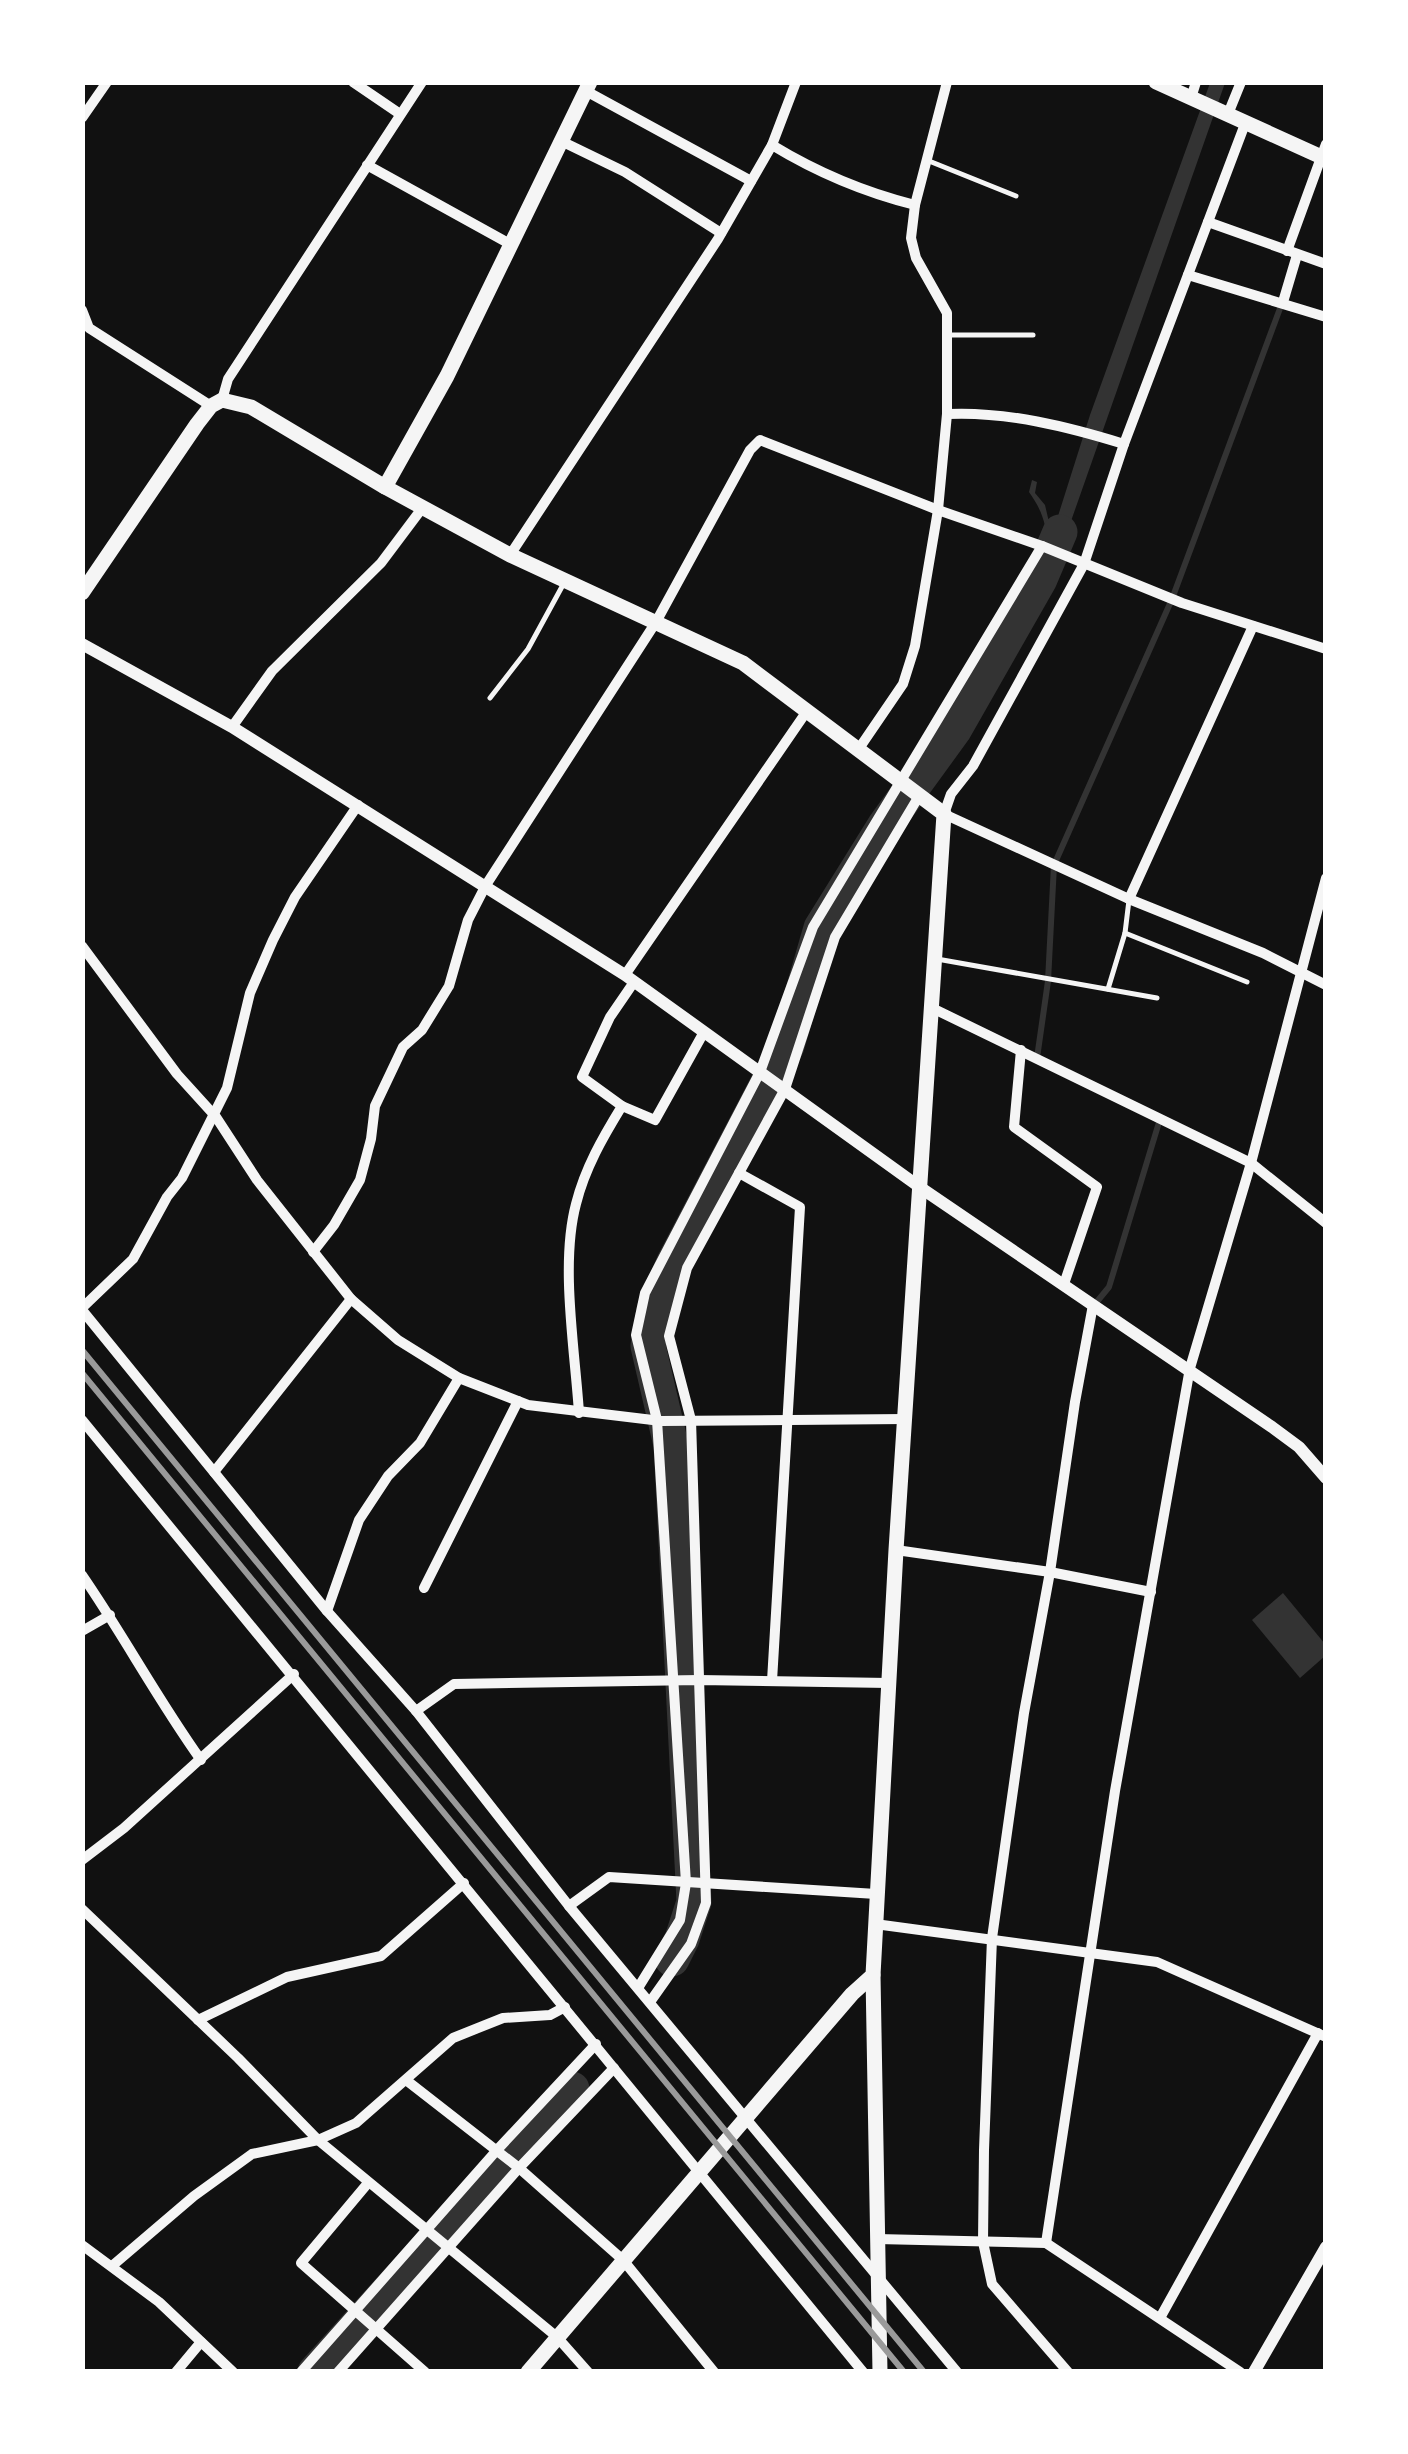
<svg xmlns="http://www.w3.org/2000/svg" width="1408" height="2454" viewBox="0 0 1408 2454" font-family="'DejaVu Sans',sans-serif">
<rect width="100%" height="100%" fill="#111"/>
<g fill="#333">
<path d="M1210,83H1225L1064,541L1040,584C1049,548 1052,524 1029,492L1032,480L1037,482L1035,493L1045,505L1052,535L1090,415Z"/>
<path d="M1283,1593L1325,1644V1656L1300,1678L1252,1620Z"/>
</g>
<g fill="none" stroke-linecap="round" stroke-linejoin="round">
<g stroke="#333" stroke-width="6">
<path d="M1037,1058L1048,981L1054,865L1172,599L1282,303"/>
<path d="M1095,1304L1109,1287L1160,1119"/>
</g>
<g stroke="#333" stroke-width="35">
<path d="M672,1959L682,1939L694,1902L671,1445L648,1346L654,1310L674,1262L787,1046L821,928L885,825L954,730L1040,579L1060,532"/>
<path d="M315,2372L572,2089"/>
</g>
<g stroke="#f5f5f5" stroke-width="5">
<path d="M929,161L1016,196"/>
<path d="M947,335H1033"/>
<path d="M490,698L528,649L564,583"/>
<path d="M1125,933L1247,982"/>
<path d="M937,959L1157,998"/>
<path d="M1108,989L1125,933L1129,900"/>
</g>
<g stroke="#f5f5f5" stroke-width="10">
<path d="M353,82L400,114"/>
<path d="M586,91L751,181"/>
<path d="M1191,98L1196,82"/>
<path d="M1228,114L1241,82"/>
<path d="M82,118L107,82"/>
<path d="M1245,124L1124,444L1084,564L973,766L951,794L944,814L1129,899L1263,953L1326,985"/>
<path d="M561,141L625,172L721,233"/>
<path d="M772,145C818,173 863,192 915,205"/>
<path d="M367,165L510,244"/>
<path d="M1208,222L1326,264"/>
<path d="M1287,251L1326,144"/>
<path d="M1188,275L1326,317"/>
<path d="M1283,302L1297,255"/>
<path d="M82,310L89,328L211,406"/>
<path d="M222,400L228,379L422,82"/>
<path d="M947,414C1006,411 1069,427 1124,444"/>
<path d="M510,555L718,239L772,145L796,82"/>
<path d="M232,727L272,671L381,563L423,507"/>
<path d="M858,750L903,684L915,646L938,510L947,414V313L916,258L911,238L915,205L947,82"/>
<path d="M1129,899L1253,626"/>
<path d="M82,946L177,1074L216,1117L257,1180L351,1299L398,1340L459,1378L528,1405L661,1421L906,1419"/>
<path d="M625,975L807,711"/>
<path d="M930,1007L1251,1163L1326,1223"/>
<path d="M1021,1050L1014,1127L1097,1187L1064,1284"/>
<path d="M622,1106L655,1120L704,1032"/>
<path d="M739,1173L800,1207L772,1681"/>
<path d="M313,1252L334,1225L360,1180L371,1139L375,1106L403,1047L422,1030L449,986L468,920L486,885L656,622L750,450L760,440L938,510L1042,546L1182,603L1326,649"/>
<path d="M82,1308L133,1259L167,1197L182,1178L227,1088L250,993L273,940L295,897L358,805"/>
<path d="M82,1310L327,1611L416,1711L569,1906L957,2372"/>
<path d="M579,1413C575,1350 560,1264 576,1204C585,1168 603,1137 622,1106L582,1077L610,1017L634,982"/>
<path d="M82,1420L863,2372"/>
<path d="M214,1472L351,1299"/>
<path d="M896,1550L1050,1572L1151,1592"/>
<path d="M82,1575C124,1636 158,1700 201,1760"/>
<path d="M424,1588L518,1401"/>
<path d="M327,1611L359,1520L388,1476L420,1443L459,1378"/>
<path d="M82,1631L110,1615"/>
<path d="M416,1711L454,1684L699,1680L889,1683"/>
<path d="M82,1860L124,1828L294,1674"/>
<path d="M569,1906L609,1877L876,1894"/>
<path d="M82,1909L238,2058L318,2140L557,2337L588,2372"/>
<path d="M875,1924L1157,1962L1326,2037"/>
<path d="M638,1988L680,1920L686,1883L657,1420L636,1335L645,1293L760,1072L813,927L1042,546"/>
<path d="M650,2002L691,1944L706,1903L691,1420L669,1336L687,1268L785,1089L835,937L919,796"/>
<path d="M198,2020L287,1977L381,1956L464,1883"/>
<path d="M406,2080L519,2168L623,2260L714,2372"/>
<path d="M368,2183L301,2263L425,2372"/>
<path d="M877,2239L1046,2243L1240,2372"/>
<path d="M1046,2243L1115,1791L1190,1368L1251,1163L1326,878"/>
<path d="M82,2245L159,2302L233,2372"/>
<path d="M112,2266L194,2196L252,2154L318,2140L356,2123L453,2038L503,2018L550,2015L565,2007"/>
<path d="M1160,2318L1318,2033"/>
<path d="M176,2372L201,2342"/>
<path d="M301,2372L497,2150L596,2044"/>
<path d="M338,2372L519,2168L614,2068"/>
<path d="M1068,2372L992,2284L983,2242L984,2150L992,1938L1024,1713L1050,1572L1075,1402L1093,1305"/>
</g>
<g stroke="#f5f5f5" stroke-width="12">
<path d="M82,644L232,727L625,975L921,1188L1272,1427L1299,1447L1326,1478"/>
<path d="M1254,2372L1326,2247"/>
</g>
<g stroke="#f5f5f5" stroke-width="15">
<path d="M82,593L197,424L211,406L222,400L251,407L385,487"/>
<path d="M873,1975L880,2372"/>
</g>
<g stroke="#f5f5f5" stroke-width="15">
<path d="M1156,82L1326,159"/>
<path d="M528,2372L852,1994L873,1975L896,1550L944,814L743,663L510,555L385,487L447,376L590,82"/>
</g>
<g stroke="#9a9a9a" stroke-width="6">
<path d="M82,1350L924,2372"/>
<path d="M82,1373L904,2372"/>
</g>
</g>
<rect width="1408" height="2454" fill="none" stroke="#ffffff" stroke-width="170"/>
</svg>
